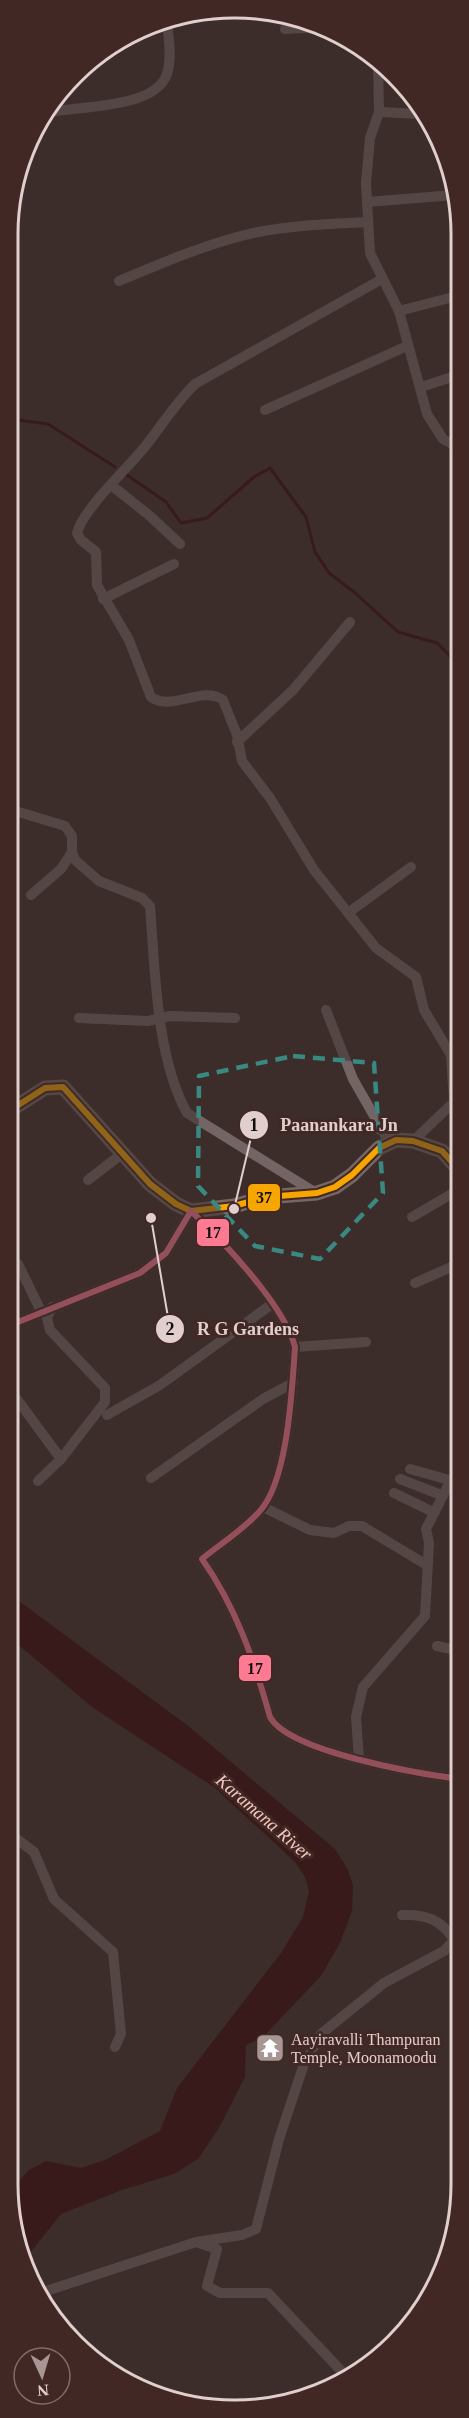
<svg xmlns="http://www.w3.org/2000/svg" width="469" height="2418" viewBox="0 0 469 2418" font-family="Georgia,serif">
<rect width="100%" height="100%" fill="#3c2d2b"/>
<path fill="#320404" d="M8,1593L187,1725L335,1849L348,1870L353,1885L352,1911L340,1943L321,1976L262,2038L246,2045L245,2077L219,2128L198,2159L174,2174L122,2190L61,2214L29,2254L22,2258L9,2192L29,2170L46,2161L81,2168L105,2160L160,2131L177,2088L281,1953L303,1917L309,1891L305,1877L295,1862L215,1788L92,1707L8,1636Z"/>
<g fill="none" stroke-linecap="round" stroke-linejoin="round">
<g stroke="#320404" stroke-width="3">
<path d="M9,419L48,424L115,467"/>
<path d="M127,475L166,502L181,523L207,518L254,477L270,468L306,517L315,552L329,573L354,592L398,632L437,643L461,667"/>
</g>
<g stroke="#726563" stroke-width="10">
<path d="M285,29L321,27"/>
<path d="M378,62L379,112L370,138L366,183L370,253L399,311L427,414L443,439L461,449"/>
<path d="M379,112L422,114"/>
<path d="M45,113C77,105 161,110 168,70C172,54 168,36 167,20"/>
<path d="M367,202L455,195"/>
<path d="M382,279L195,384C175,403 161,427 143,449C126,470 84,508 77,533L81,540L96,552L97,585L129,640L151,697C171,712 203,685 223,700L237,735L242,761L270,798L314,870L376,948L416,977L424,1010L451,1055L454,1102L413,1141"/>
<path d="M119,281C164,262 211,242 258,232C295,225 331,224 368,222"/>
<path d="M399,311L461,295"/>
<path d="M421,387L461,374"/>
<path d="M265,410L407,346"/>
<path d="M111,485L150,516L180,544"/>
<path d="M103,599L174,564"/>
<path d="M237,742L293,690L350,622"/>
<path d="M9,809L65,826L72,836V852L75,860L99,881L142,898L150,906C155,969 156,1057 187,1113L316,1193"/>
<path d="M31,895L61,869L72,852"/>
<path d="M348,913L411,867"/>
<path d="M326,1010L353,1079L389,1142"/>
<path d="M79,1018L148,1021L170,1016L235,1018"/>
<path d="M88,1180L123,1153"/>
<path d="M412,1217L460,1189"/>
<path d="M8,1262L18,1264L41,1311"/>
<path d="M415,1283L460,1263"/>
<path d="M8,1326L140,1273L166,1253L191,1211C223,1241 284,1305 295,1347C292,1389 288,1482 259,1512C243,1530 220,1544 202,1559C236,1607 254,1660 270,1717C289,1752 420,1774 460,1779"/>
<path d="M295,1347L366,1342"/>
<path d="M8,1387L61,1459"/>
<path d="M107,1415L160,1385L272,1304"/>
<path d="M410,1469L460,1483"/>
<path d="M151,1478L263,1399L293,1383"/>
<path d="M400,1479L441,1495"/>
<path d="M38,1481L61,1459L105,1402V1388L50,1330L47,1318L52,1307"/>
<path d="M394,1493L433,1512"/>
<path d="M263,1507L310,1530L334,1533L349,1526H362L425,1564"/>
<path d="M437,1646L460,1651"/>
<path d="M359,1759L356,1717L363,1687L425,1616L429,1543L426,1529L451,1480"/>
<path d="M8,1839H17L34,1852L54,1899L113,1952L121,2034L115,2047"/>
<path d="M402,1915C426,1914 442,1920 454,1940"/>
<path d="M199,2243L217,2249L207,2286L220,2293H268L346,2376"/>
<path d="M40,2293L196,2242L242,2235L256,2229L279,2139L304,2064L321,2034L384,1983L444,1951L460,1934"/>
</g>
<path stroke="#766664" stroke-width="15" d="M9,1111L45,1088L63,1087L150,1184L176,1204L191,1211L234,1206L266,1197L317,1193L335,1187L352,1175L379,1148L396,1140L413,1141L442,1151L460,1171"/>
<g stroke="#422825" stroke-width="10">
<path id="bus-1" d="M9,1111L45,1088L63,1087L150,1184L176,1204L191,1211L234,1206L266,1197L317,1193L335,1187L352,1175L379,1148L396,1140L413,1141L442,1151L460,1171"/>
</g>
<g stroke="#422825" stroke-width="10">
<path id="bus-2" d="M8,1326L140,1273L166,1253L191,1211C223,1241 284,1305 295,1347C292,1389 288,1482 259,1512C243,1530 220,1544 202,1559C236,1607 254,1660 270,1717C289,1752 420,1774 460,1779"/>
</g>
<use href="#bus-1" stroke="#f7a600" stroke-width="6"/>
<use href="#bus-2" stroke="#fe7a93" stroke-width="6"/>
</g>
<path d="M0 0H469V2418H0ZM293,1056L374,1063L383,1193L320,1259L255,1246L198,1186L199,1076Z" fill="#3c2d2b" fill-opacity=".55" fill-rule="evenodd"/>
<path fill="none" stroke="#398881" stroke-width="4.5" stroke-dasharray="12 8" stroke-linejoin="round" d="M293,1056L374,1063L383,1193L320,1259L255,1246L198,1186L199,1076Z"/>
<defs>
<g id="temple-square" transform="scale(1.5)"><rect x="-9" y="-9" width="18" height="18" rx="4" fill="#a79694" stroke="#422825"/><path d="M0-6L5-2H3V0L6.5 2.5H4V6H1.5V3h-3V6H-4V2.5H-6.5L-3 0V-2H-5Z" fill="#fff"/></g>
</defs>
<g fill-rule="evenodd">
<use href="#temple-square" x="270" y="2048"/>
</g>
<g text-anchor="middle" stroke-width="6" stroke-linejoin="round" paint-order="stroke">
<g font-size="16" fill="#e1cfcd" stroke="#422825" text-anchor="start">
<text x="291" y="2045">Aayiravalli Thampuran<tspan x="291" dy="18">Temple, Moonamoodu</tspan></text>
</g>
<g font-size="18" font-style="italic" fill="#f6c7c0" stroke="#422825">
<text transform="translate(264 1817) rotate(41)" y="6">Karamana River</text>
</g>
</g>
<path d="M0 0H469V2418H0ZM234 18H235A216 216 0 0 1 451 234V2184A216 216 0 0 1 235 2400H234A216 216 0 0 1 18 2184V234A216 216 0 0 1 234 18Z" fill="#422825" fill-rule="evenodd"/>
<path fill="none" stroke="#e1cfcd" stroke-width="3" d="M234 18H235A216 216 0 0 1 451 234V2184A216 216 0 0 1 235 2400H234A216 216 0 0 1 18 2184V234A216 216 0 0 1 234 18Z"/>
<path fill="none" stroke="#e1cfcd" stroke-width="2" d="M234 1209L254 1125M151 1218L170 1329"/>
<g fill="#e1cfcd" stroke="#422825" stroke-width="2">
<circle cx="234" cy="1209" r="6"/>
<circle cx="151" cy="1218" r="6"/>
<circle cx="254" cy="1125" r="15"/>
<circle cx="170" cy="1329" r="15"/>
</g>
<g font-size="18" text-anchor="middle" font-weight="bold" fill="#111">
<text x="254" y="1131">1</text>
<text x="170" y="1335">2</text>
</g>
<g font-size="18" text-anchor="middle" font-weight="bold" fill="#e1cfcd" stroke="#422825" stroke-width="6" stroke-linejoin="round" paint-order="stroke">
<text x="339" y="1131">Paanankara Jn</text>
<text x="248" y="1335">R G Gardens</text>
</g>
<g stroke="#422825" stroke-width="2">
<rect x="247" y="1183" width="34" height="29" rx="6" fill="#f7a600"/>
<rect x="196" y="1218" width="34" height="29" rx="6" fill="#fe7a93"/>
<rect x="238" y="1654" width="34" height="28" rx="6" fill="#fe7a93"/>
</g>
<g font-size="16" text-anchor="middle" font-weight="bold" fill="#111">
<text x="264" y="1203">37</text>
<text x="213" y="1238">17</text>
<text x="255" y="1674">17</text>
</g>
<g transform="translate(42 2376) rotate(176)"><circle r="28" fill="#422825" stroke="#826b68" stroke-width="1.5"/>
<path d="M0-4.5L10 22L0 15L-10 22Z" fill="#a79694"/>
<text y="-9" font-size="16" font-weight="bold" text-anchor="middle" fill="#e1cfcd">N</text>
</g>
</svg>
